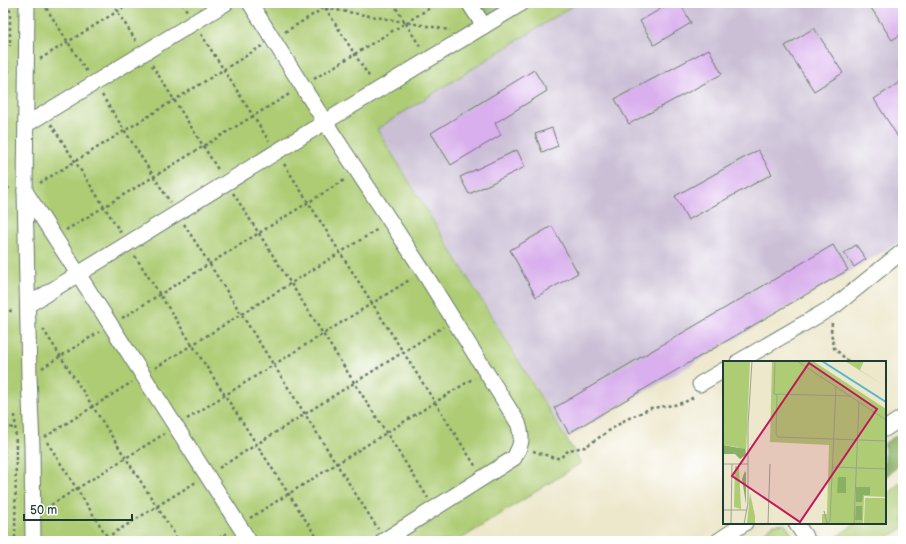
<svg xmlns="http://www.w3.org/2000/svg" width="906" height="544" viewBox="0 0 906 544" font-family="'Balsamiq Sans',sans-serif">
<rect width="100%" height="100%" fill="#fff"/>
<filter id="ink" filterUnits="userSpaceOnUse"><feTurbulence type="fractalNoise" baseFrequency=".025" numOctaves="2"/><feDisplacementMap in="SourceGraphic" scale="8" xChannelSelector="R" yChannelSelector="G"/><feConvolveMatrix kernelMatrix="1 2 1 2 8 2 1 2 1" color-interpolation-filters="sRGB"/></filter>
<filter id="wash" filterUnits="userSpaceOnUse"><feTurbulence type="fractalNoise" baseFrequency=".012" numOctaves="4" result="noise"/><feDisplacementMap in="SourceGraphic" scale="16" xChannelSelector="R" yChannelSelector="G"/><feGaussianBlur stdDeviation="0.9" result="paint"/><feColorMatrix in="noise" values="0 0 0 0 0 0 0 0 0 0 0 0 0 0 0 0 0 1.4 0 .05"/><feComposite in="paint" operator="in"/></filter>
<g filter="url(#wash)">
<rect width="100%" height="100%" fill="#ede7cb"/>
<path fill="#cbbfd5" d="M577,3H903V240L567,438L377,128Z"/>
<g fill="#adcc73" stroke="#668454">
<path d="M3,3H577L377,129L581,463L458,541H3Z"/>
<path d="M903,481V528L882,541H831L856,523H885V500L895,487Z"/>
<path d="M785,524L796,541H751L774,525Z"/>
</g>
<g fill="#8ab065" stroke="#54764c">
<path d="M474,3H513L486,20Z"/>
<path d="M903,431V462L885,477V443Z"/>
</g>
<g id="blocks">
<g fill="#d9b0ed">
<path d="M671,3H680L691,23L654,45L640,21Z"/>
<path d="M879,3H903V33L892,40L871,8Z"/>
<path d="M814,28L843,73L814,91L785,46Z"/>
<path d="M709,49L722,74L629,124L615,99Z"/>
<path d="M534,70L547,91L495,123L501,135L451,165L431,133Z"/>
<path d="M903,80V145L874,99Z"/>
<path d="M552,128L558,146L542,152L535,134Z"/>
<path d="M517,150L525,167L469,194L460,177Z"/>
<path d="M758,150L772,174L688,220L675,196Z"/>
<path d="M552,226L578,273L536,297L510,250Z"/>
<path d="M833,245L848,270L569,433L554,408Z"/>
<path d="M856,245L866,259L854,267L844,253Z"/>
</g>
</g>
</g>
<g filter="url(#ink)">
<use href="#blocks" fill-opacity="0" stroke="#677869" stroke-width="1"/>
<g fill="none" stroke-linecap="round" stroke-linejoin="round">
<g stroke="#677869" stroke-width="17">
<g id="minor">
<path d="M27,3L25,191L29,376L32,446L33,541"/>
<path d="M250,3L325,122L423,271L518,423C523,438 522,444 514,458L383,541"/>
<path d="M469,3L484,26"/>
<path d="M27,124L226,3"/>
<path d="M25,191L249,541"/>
<path d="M28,305L325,122L522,3"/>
<path d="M738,362L836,305L903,251"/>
<path d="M700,384L724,370"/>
<path d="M885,429L903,417"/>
<path d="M796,523L808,541"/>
<path d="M718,541L745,523"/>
</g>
</g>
<g stroke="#677869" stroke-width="2.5" stroke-dasharray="3 3" stroke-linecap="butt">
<path d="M10,3V46"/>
<path d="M43,3L87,72"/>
<path d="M112,3L136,41"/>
<path d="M182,3L187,11"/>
<path d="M296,3L450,30"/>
<path d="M322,3L370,78"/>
<path d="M393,3L421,48"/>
<path d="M285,32L332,3"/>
<path d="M201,34L269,141"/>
<path d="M40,59L131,3"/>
<path d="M152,65L219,171"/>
<path d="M3,71H10"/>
<path d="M314,79L438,3"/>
<path d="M102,95L170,202"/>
<path d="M51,124L121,233"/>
<path d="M284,164L476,467"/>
<path d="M40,183L262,46"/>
<path d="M3,188H10"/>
<path d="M233,193L428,498"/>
<path d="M184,224L378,529"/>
<path d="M66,230L291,93"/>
<path d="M135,256L319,541"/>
<path d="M3,310L12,311"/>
<path d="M122,318L346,179"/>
<path d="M832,323L831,332L834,348L849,362"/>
<path d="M43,329L179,541"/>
<path d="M3,348L5,541"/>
<path d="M42,368L99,332"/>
<path d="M155,368L378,229"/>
<path d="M15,415L16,448L15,541"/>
<path d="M187,419L411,279"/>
<path d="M4,427L15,428"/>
<path d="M45,437L132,382"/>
<path d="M47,442L110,541"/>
<path d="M533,451L555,458H560L569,450L585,447L625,420L651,408L674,405L685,402L694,397"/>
<path d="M219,468L443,327"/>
<path d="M46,508L164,434"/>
<path d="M250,518L474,378"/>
<path d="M101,541L196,482"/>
<path d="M214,541L227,533"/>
</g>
<use href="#minor" stroke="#fff" stroke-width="15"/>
</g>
</g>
<g transform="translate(723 361)">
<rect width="163" height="163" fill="#ede7cb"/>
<path d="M0,0H27L23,91L14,86L0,84ZM49,0H90L163,48V136L141,135L140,163H99V153H104L106,84L47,81ZM122,0H141L137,9L163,26ZM12,105H16L18,148L11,146ZM27,132L32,155V163H24ZM142,137H163V163H141Z" fill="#adcc73"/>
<path d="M0,84L22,88L23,94L17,98L12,93H0ZM22,110L23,112V143L19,118ZM115,116H123V132H114ZM133,126H147V134H140L139,141H133ZM133,145H139V159H132Z" fill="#8ab065"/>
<path fill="none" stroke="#51b7cf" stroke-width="2" d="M99,0L163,41"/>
<path fill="none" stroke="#9ba38f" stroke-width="1" d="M52,0L51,33L128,35M74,0L163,59M54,33L53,73L55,76L163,80M0,103H25M110,106L163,108M0,149H24M101,150L104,162M104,162L107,160L113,25M8,163L9,103M21,163L25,142V64L29,0M45,163L47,103M131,163L136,41"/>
<path fill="#c2185b" fill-opacity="0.15" stroke="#c2185b" stroke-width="2" d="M86,2L154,48L77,161L9,115Z"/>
<rect width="163" height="163" fill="none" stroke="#1f3d34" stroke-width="2"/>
</g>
<rect width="906" height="544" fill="none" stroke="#fff" stroke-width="16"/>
<path d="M24 514v6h108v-6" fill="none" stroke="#1f3d34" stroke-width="2"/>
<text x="30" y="514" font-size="12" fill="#1f3d34" stroke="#ffffff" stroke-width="3" paint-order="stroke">50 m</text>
</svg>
